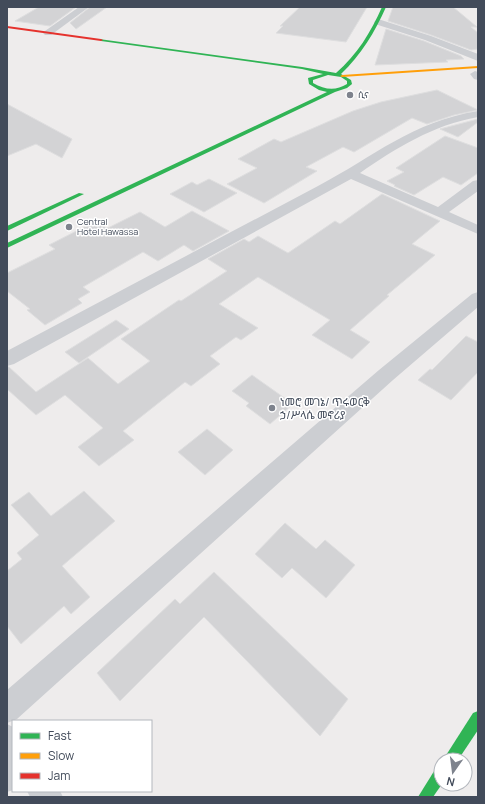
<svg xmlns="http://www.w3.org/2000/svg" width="485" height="804" viewBox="0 0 485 804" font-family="Manrope,'Noto Sans Ethiopic',sans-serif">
<rect width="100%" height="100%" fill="#eeecec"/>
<g fill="#d3d3d5" stroke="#dededf">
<path d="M39,7H76L50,26L15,21Z"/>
<path d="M90,7H107L76,29L70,23Z"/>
<path d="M300,7H367L346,42L276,33L283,26H280Z"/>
<path d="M393,7H453L477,27H471L478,33V49L471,50L431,35L388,21Z"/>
<path d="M386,29L424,41L461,56L464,59L446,60L448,62L375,65Z"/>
<path d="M437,90L478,110L454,115L427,124L412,118L354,152L343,147L306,167L317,171L264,203L227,184L257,168L238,159L274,139L281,142L353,111L381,102Z"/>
<path d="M7,104L72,139L62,158L36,144L7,156Z"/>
<path d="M478,119V122L458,137L440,129Z"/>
<path d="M445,136L478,148V173L461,185L443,177L414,195L394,186L395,185L387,181L404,172L396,168Z"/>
<path d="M209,179L237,193L204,212L170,194L192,182L197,185Z"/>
<path d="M382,194L440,221L412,244L435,255L387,295L389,296L350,330L370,342L352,359L312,335L330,320L258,277L219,304L258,328L241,340L236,337L210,356L220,364L191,386L185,382L123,431L134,440L99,466L78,447L103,428L65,395L36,415L7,389V367H9L36,392L88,358L118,384L150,361L121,339L179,300L181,301L227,271L208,259L244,239L249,242L258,236L288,253L335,221L340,224Z"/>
<path d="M192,211L229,231L193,251L184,245L158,261L143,252L83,287L90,292L78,299L82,303L45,325L27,310L30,309L7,291V273L55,249L49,245L96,221L108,228L140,212L165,227Z"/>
<path d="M116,320L129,329L79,363L65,352Z"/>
<path d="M466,336L478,342V372L451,400L418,380L430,369L432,370Z"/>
<path d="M252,375L293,404L270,424L246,406L249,403L232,391Z"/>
<path d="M207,429L233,450L205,475L178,452Z"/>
<path d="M84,491L115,521L62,566L90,597L71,614L64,606L21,644L7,626V571L22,559L17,553L39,535L11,505L29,492L51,516Z"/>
<path d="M285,523L316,549L325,540L355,565L326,598L292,568L282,578L255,554Z"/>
<path d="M214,572L348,699L320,736L204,617L120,701L97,673L175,599L180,604Z"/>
</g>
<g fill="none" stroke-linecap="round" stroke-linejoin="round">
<g fill="#ccced2" fill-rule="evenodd">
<path d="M79,7H89L51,35H45L43,33L45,31Z"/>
<path d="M378,19L431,36L478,54V61L425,40L375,24L374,22Z"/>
<path d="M475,71L478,72V80L474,79L470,74Z"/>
<path d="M478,111V117C433,125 396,148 360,173L438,207L473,181L478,180V191L449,212L478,225V234L351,179L14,364L7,366V351C111,296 214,241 318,186C375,156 411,122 478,111Z"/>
<path d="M478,292V307L393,380L17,719L7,723V690L379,370L472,294Z"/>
<path d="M7,724L13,727V790L7,792Z"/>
<path d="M27,791H60L63,797H30Z"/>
</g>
<g fill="#30b455" fill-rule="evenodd">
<path d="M382,7H386C375,32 361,55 341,74L351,80L352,84L347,88L335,92L7,248V243L327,92L319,90L309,84L308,78L323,74L302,69L101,41L99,39L302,67L336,73C357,55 371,32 382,7ZM328,75L341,77L347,81V84C336,91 325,90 313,83V80Z"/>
<path d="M79,193L84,194L7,231V226Z"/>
<path d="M478,711V730L458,760H443L473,713Z"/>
<path d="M441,766L442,784L433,797H418L436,768Z"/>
</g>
<path fill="#ff9f0a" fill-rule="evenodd" d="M478,66V68L342,77L340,76L342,75Z"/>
<path fill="#e5322d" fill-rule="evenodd" d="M7,26L101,39L103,40L101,41L7,28Z"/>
</g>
<g fill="#7e838d" stroke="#fff" stroke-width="1.5">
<circle cx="350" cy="95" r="4"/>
<circle cx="69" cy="227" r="4"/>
<circle cx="272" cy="408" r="4"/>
</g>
<g text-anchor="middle" stroke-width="3" stroke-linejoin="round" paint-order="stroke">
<g font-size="9" fill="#424b5a" stroke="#fff" text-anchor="start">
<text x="358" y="98">ሲና</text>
<text x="77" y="225">Central<tspan x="77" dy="10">Hotel Hawassa</tspan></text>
</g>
<g font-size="11" fill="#424b5a" stroke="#fff" text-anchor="start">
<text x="280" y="406">ነመሮ መገኔ/ ጥሩወርቅ<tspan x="280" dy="13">ኃ/ሥላሴ መኖሪያ</tspan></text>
</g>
</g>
<rect width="485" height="804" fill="none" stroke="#424b5a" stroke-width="16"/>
<rect x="12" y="720" width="140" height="72" fill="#ffffff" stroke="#b3b7bd"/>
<rect x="20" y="733" width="20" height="6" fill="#30b455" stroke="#b3b7bd"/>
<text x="48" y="740" font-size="12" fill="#424b5a">Fast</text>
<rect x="20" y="753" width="20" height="6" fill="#ff9f0a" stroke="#b3b7bd"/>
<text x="48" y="760" font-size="12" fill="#424b5a">Slow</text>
<rect x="20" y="773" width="20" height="6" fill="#e5322d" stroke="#b3b7bd"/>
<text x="48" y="780" font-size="12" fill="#424b5a">Jam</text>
<g transform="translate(453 772) rotate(194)"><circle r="19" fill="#ffffff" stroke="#b3b7bd"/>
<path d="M0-3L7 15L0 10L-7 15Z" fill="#7e838d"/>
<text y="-6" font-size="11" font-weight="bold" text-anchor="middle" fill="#424b5a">N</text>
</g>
</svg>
